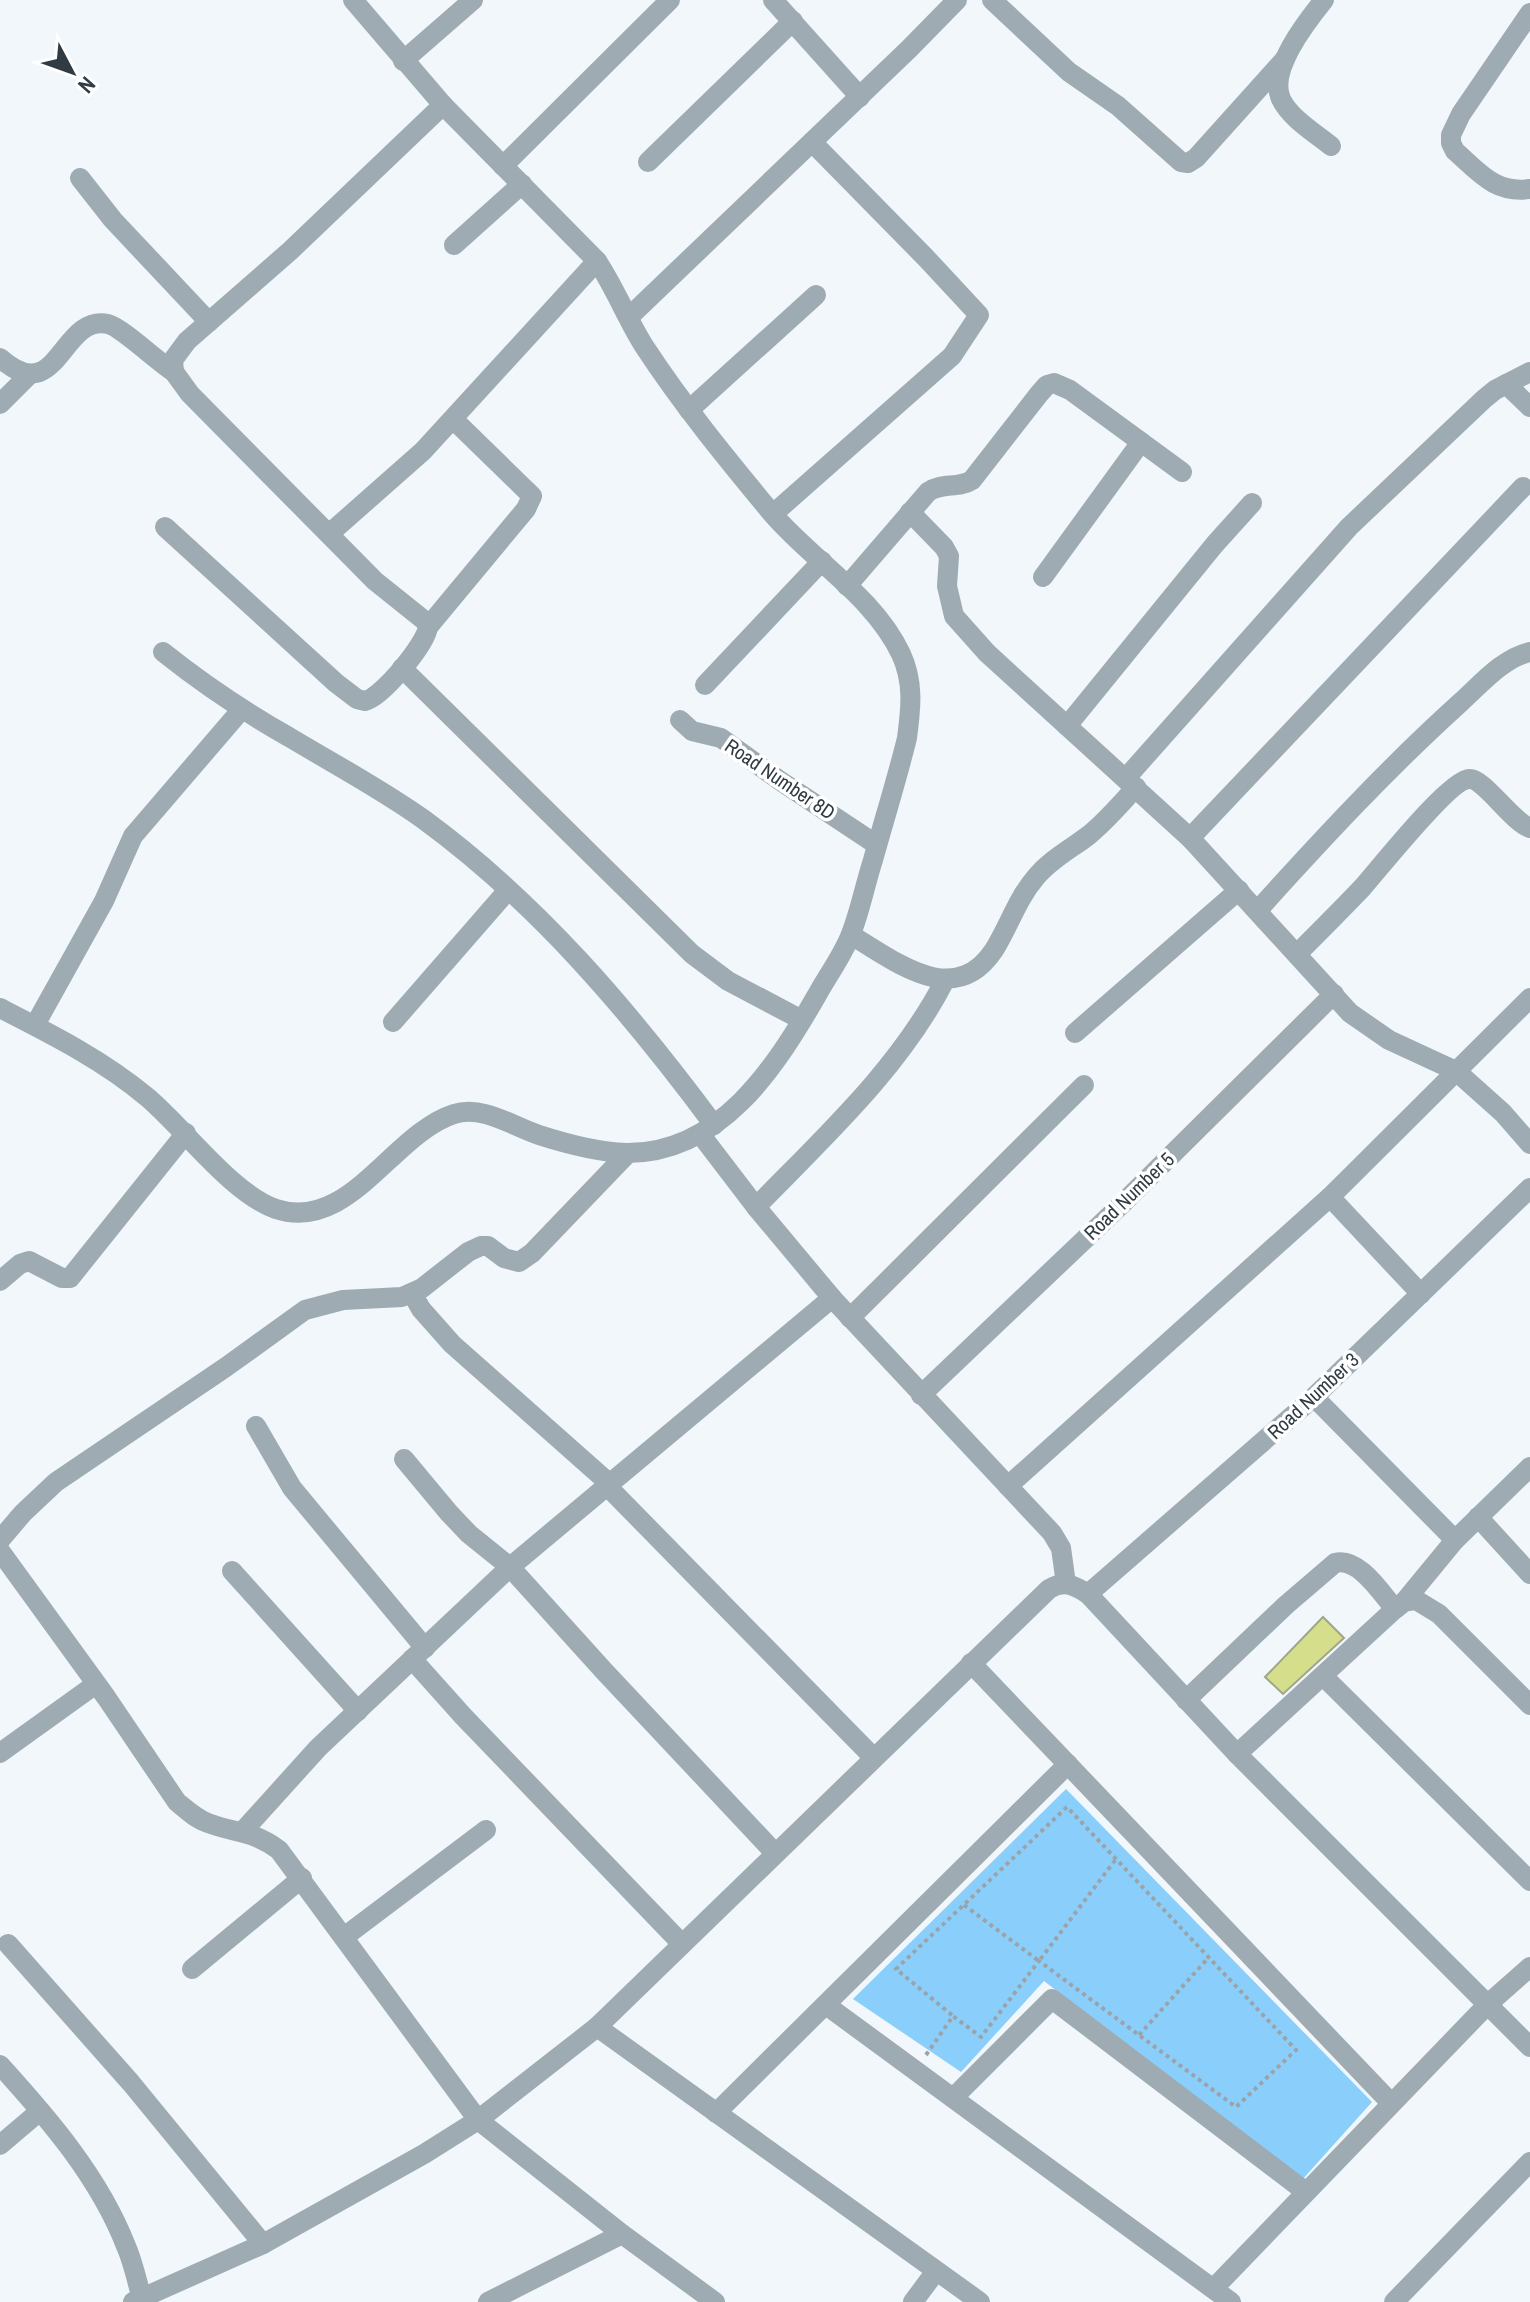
<svg xmlns="http://www.w3.org/2000/svg" width="1530" height="2302" viewBox="0 0 1530 2302" font-family="'Archivo Narrow',sans-serif">
<rect width="100%" height="100%" fill="#f1f7fb"/>
<path fill="#8acffc" d="M1066,1789L1372,2102L1302,2180L1044,1981L961,2072L853,1999Z"/>
<path fill="#d5df8b" stroke="#a1a588" stroke-width="2" d="M1323,1617L1344,1638L1283,1694L1265,1677Z"/>
<g fill="none" stroke-linecap="round" stroke-linejoin="round">
<g stroke="#9ba3a9" stroke-width="4" stroke-dasharray="4 4" stroke-linecap="butt">
<path d="M964,1905L1039,1961L1116,1859"/>
<path d="M1139,2035L1209,1957"/>
<path d="M926,2055L953,2016L981,2037L1039,1961L1236,2107L1296,2050L1067,1807L896,1969L953,2016"/>
</g>
<g stroke="#9eabb3" stroke-width="20">
<path d="M773,0L860,97"/>
<path d="M992,0L1069,72L1118,106L1181,162L1188,163L1196,158L1285,59"/>
<path d="M1324,0C1307,21 1268,70 1281,99C1290,118 1315,133 1331,146"/>
<path d="M1530,13L1461,114L1451,135V143L1455,151C1479,172 1495,194 1530,189"/>
<path d="M403,61L473,0"/>
<path d="M648,162L793,21"/>
<path d="M503,166L670,0"/>
<path d="M80,178L113,220L209,322"/>
<path d="M454,245L522,184"/>
<path d="M629,317L909,49L957,0"/>
<path d="M0,358C59,410 60,314 108,324C121,327 158,362 174,372"/>
<path d="M1506,384L1530,407"/>
<path d="M0,404L28,376"/>
<path d="M689,410L816,295"/>
<path d="M910,512L944,547L949,556L947,586L954,616L987,653L1190,838L1350,1013L1389,1040L1456,1071L1503,1113L1530,1144"/>
<path d="M773,514L952,356L979,315L926,258L812,142"/>
<path d="M165,527L336,683L357,699L365,701C382,697 426,644 428,627L425,621L375,581L190,394L174,372L173,360L187,341L290,251L443,105"/>
<path d="M329,534L423,451L597,261"/>
<path d="M1043,577L1141,442"/>
<path d="M847,586L928,492C942,482 958,489 972,480L1039,394L1047,385L1054,383L1070,390L1182,472"/>
<path d="M428,627L526,509L532,496L453,419"/>
<path d="M163,652C203,684 245,712 289,737C334,764 381,789 423,819C538,903 630,1012 714,1125"/>
<path d="M402,668L692,954L728,981L802,1020"/>
<path d="M705,685L822,561"/>
<path d="M680,720L692,731L721,738L779,780L877,845"/>
<path d="M1067,726L1215,544L1252,503"/>
<path d="M1126,778L1349,527L1484,399L1495,390L1530,372"/>
<path d="M1190,838L1523,487"/>
<path d="M1258,910C1323,838 1389,767 1461,702C1481,684 1503,658 1530,652"/>
<path d="M851,935C895,961 954,1010 994,950C1009,926 1017,899 1036,877C1051,859 1071,849 1089,835C1106,821 1121,804 1136,787"/>
<path d="M1297,954C1319,932 1341,910 1362,888C1379,869 1449,780 1469,779C1484,778 1511,821 1530,828"/>
<path d="M0,1008C51,1034 103,1060 147,1097C184,1128 232,1194 276,1209C349,1233 392,1134 454,1114C483,1105 512,1126 539,1135C567,1144 596,1152 626,1153C720,1154 775,1068 817,995C828,975 843,955 851,934C860,911 865,885 873,860C884,820 897,779 907,738C911,708 914,682 901,654C873,595 811,560 770,511C726,458 682,404 644,346C627,319 615,288 597,261L443,105L353,0"/>
<path d="M393,1022L508,890"/>
<path d="M35,1025L104,901L133,836L242,709"/>
<path d="M1075,1033L1239,890"/>
<path d="M701,1135L756,1207L832,1298L1052,1533L1061,1548L1066,1584"/>
<path d="M1330,1197L1421,1294"/>
<path d="M756,1207C824,1137 900,1068 945,980"/>
<path d="M0,1281L20,1264L29,1261L62,1278H70L186,1133"/>
<path d="M412,1293L421,1309L452,1344L610,1484L611,1490L874,1758"/>
<path d="M850,1318L1084,1085"/>
<path d="M921,1395L1123,1203L1334,994"/>
<path d="M1314,1397L1455,1540"/>
<path d="M256,1426L292,1488L425,1648"/>
<path d="M404,1459L449,1513L469,1534L510,1567L604,1671L775,1853"/>
<path d="M1008,1486L1330,1197L1530,998"/>
<path d="M1478,1517L1530,1574"/>
<path d="M0,1540L23,1513L56,1482L226,1367L305,1310L343,1300L402,1297L422,1288L468,1252L481,1246H488L504,1258L519,1262L532,1253L628,1153"/>
<path d="M0,1551L106,1697L177,1802C187,1810 196,1819 208,1823C237,1834 252,1830 279,1850L478,2120L622,2234L715,2302"/>
<path d="M232,1571L358,1711"/>
<path d="M1088,1594L1314,1397L1530,1188"/>
<path d="M1404,1602L1455,1540L1530,1467"/>
<path d="M412,1659L463,1716L682,1944"/>
<path d="M971,1663L1391,2103"/>
<path d="M1323,1676L1530,1881"/>
<path d="M1186,1700L1286,1605L1335,1563C1359,1557 1381,1593 1395,1609"/>
<path d="M0,1753L96,1684"/>
<path d="M1237,1754L1395,1609L1404,1602L1416,1600L1439,1614L1530,1705"/>
<path d="M243,1831L318,1748L510,1567L832,1298"/>
<path d="M344,1937L486,1830"/>
<path d="M8,1944L131,2083L263,2244"/>
<path d="M192,1969L302,1878"/>
<path d="M826,2005L1231,2302"/>
<path d="M597,2027L980,2302"/>
<path d="M0,2065C49,2119 99,2177 126,2246C133,2262 137,2281 142,2299"/>
<path d="M953,2098L1052,1999L1306,2192"/>
<path d="M716,2113L1068,1764"/>
<path d="M0,2145L40,2111"/>
<path d="M1214,2288L1488,2004L1530,1967"/>
<path d="M133,2302L263,2244L424,2154L478,2120L597,2027L1049,1589C1064,1580 1074,1585 1088,1594L1237,1754L1530,2047"/>
<path d="M488,2302L622,2234"/>
<path d="M913,2302L936,2271"/>
<path d="M1394,2302L1530,2162"/>
</g>
</g>
<g text-anchor="middle" stroke-width="7" stroke-linejoin="round" paint-order="stroke">
<g font-size="20" fill="#303b43" stroke="#fff">
<text transform="translate(780 779) rotate(34)" y="7">Road Number 8D</text>
<text transform="translate(1129 1196) rotate(-44)" y="7">Road Number 5</text>
<text transform="translate(1313 1396) rotate(-43)" y="7">Road Number 3</text>
</g>
</g>
<g transform="translate(72 72) rotate(131)" stroke="#ffffff" stroke-width="6" paint-order="stroke">
<path d="M0-6L14 30L0 20L-14 30Z" fill="#303b43"/>
<text y="-12" font-size="22" font-weight="bold" text-anchor="middle" fill="#303b43">N</text>
</g>
</svg>
